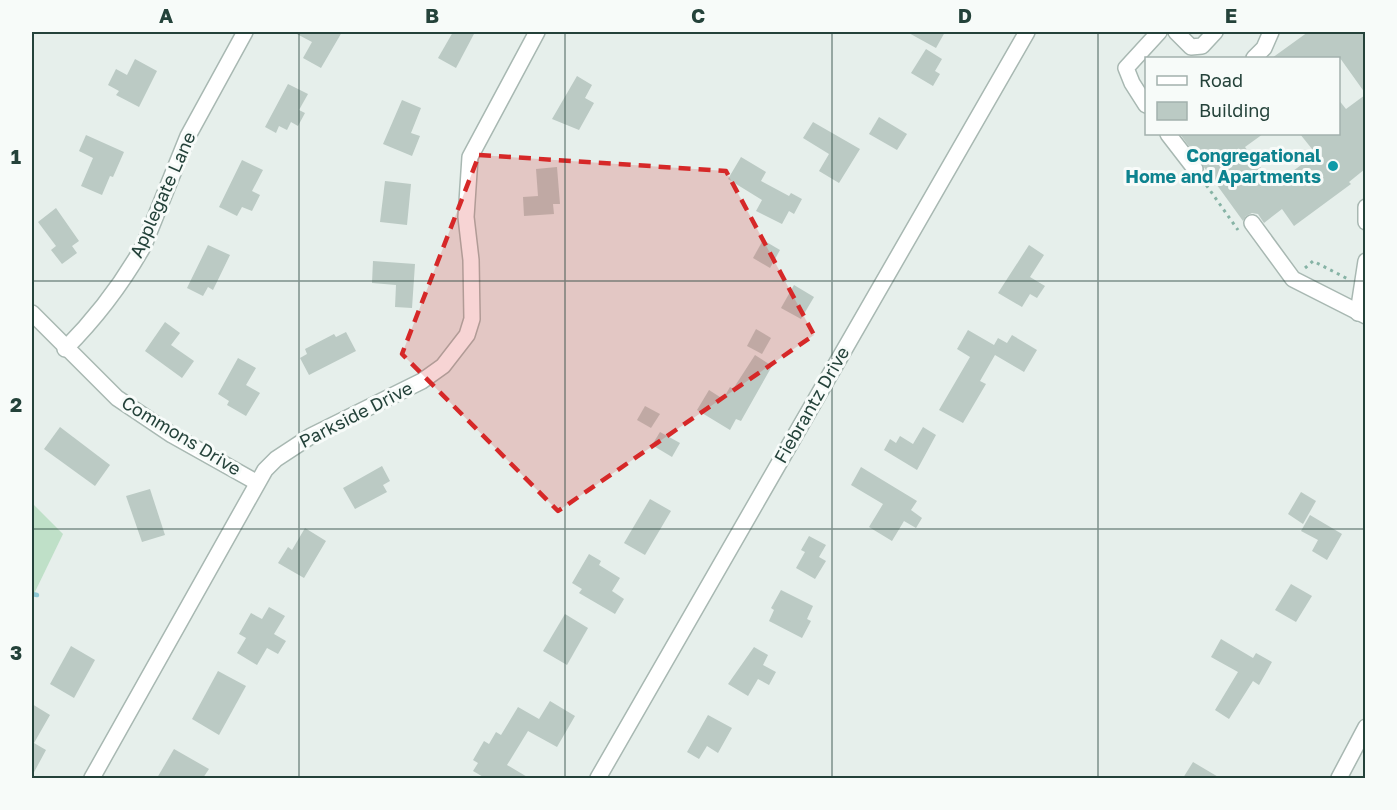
<svg xmlns="http://www.w3.org/2000/svg" width="1397" height="810" viewBox="0 0 1397 810" font-family="'Golos Text',sans-serif">
<rect width="100%" height="100%" fill="#e6efeb"/>
<path fill="#bfe0c8" d="M32,503L63,534L32,598Z"/>
<g fill="none" stroke-linecap="round" stroke-linejoin="round">
<path stroke="#8ec9d4" stroke-width="4.5" d="M32,594L37,595"/>
</g>
<g fill="#bbcac4">
<path d="M293,32H342L321,68L303,58L312,42Z"/>
<path d="M453,32H475L456,68L438,58Z"/>
<path d="M907,32H945L936,48Z"/>
<path d="M1308,32H1365V93L1340,58H1272Z"/>
<path d="M926,49L942,59L935,71L940,74L933,86L911,73Z"/>
<path d="M135,59L157,71L139,107L116,95L119,91L108,85L116,69L127,75Z"/>
<path d="M577,76L592,85L585,98L594,103L579,130L552,119Z"/>
<path d="M288,84L308,94L299,110L305,113L298,126L291,122L287,130L279,126L276,133L265,127Z"/>
<path d="M1365,95V169L1349,182L1351,184L1294,226L1282,209L1264,223L1258,214L1252,213L1246,216L1243,221L1180,134H1263L1245,147L1274,185L1316,154L1300,134H1338V99L1346,109Z"/>
<path d="M402,100L421,108L411,133L420,136L412,156L383,144Z"/>
<path d="M879,117L907,134L897,150L869,134Z"/>
<path d="M813,122L860,149L839,183L819,171L829,154L803,138Z"/>
<path d="M86,135L124,152L113,177L110,176L102,195L81,186L93,158L79,151Z"/>
<path d="M741,157L766,172L761,181L789,196L791,193L802,199L794,214L789,211L782,224L756,211L762,200L728,179Z"/>
<path d="M242,160L263,170L252,191L260,195L252,211L242,207L237,216L219,207Z"/>
<path d="M557,167L560,204H553L554,214L524,216L523,197L538,196L536,169Z"/>
<path d="M385,181L411,184L407,225L380,222Z"/>
<path d="M56,208L79,241L72,246L77,253L62,264L51,250L56,246L38,222Z"/>
<path d="M763,240L780,250L770,268L753,258Z"/>
<path d="M208,245L230,255L213,290L208,287L203,296L187,288Z"/>
<path d="M1029,245L1044,255L1030,277L1045,286L1037,298L1030,294L1022,307L998,293Z"/>
<path d="M373,261L415,264L412,308L395,307L396,285L372,283Z"/>
<path d="M794,285L814,297L801,319L781,308Z"/>
<path d="M165,322L180,333L171,345L194,361L182,378L145,351Z"/>
<path d="M756,329L771,338L762,354L747,346Z"/>
<path d="M968,330L994,345L998,338L1007,343L1012,335L1037,350L1024,372L995,355L980,381L986,384L963,423L939,410L970,357L957,349Z"/>
<path d="M346,332L356,351L309,375L300,358L307,354L305,349L334,334L336,337Z"/>
<path d="M755,355L772,366L741,421L736,419L730,430L697,410L709,390L723,399L730,387L733,389Z"/>
<path d="M238,358L256,368L246,385L260,393L246,416L227,405L229,401L218,394Z"/>
<path d="M645,406L660,414L651,428L637,420Z"/>
<path d="M60,427L110,465L95,486L44,449Z"/>
<path d="M923,427L936,435L917,470L884,450L890,439L896,443L900,436L913,444Z"/>
<path d="M660,432L680,443L672,457L652,445Z"/>
<path d="M382,466L390,481L383,485L387,492L355,509L343,488Z"/>
<path d="M861,467L917,501L911,510L922,518L916,528L904,521L892,541L869,527L883,504L851,485Z"/>
<path d="M150,489L165,535L142,542L126,496Z"/>
<path d="M1301,492L1316,501L1303,524L1288,514Z"/>
<path d="M650,499L671,511L645,555L624,543Z"/>
<path d="M1310,515L1342,534L1327,560L1312,551L1318,540L1301,531Z"/>
<path d="M305,528L326,541L304,578L278,563L288,547L292,550Z"/>
<path d="M809,536L826,545L819,557L826,561L815,579L796,568L805,552L801,550Z"/>
<path d="M589,554L601,561L599,565L620,578L612,591L624,599L615,614L579,593L582,589L572,583Z"/>
<path d="M1291,584L1312,596L1296,622L1275,610Z"/>
<path d="M781,590L813,606L807,619L811,621L802,638L769,621L774,610L771,608Z"/>
<path d="M269,607L285,616L274,634L286,641L278,654L267,648L257,665L237,653L246,638L239,634L251,613L262,619Z"/>
<path d="M565,614L588,628L567,665L543,651Z"/>
<path d="M1221,639L1253,658L1256,653L1272,662L1259,685L1253,681L1229,719L1215,710L1238,672L1211,657Z"/>
<path d="M71,646L95,660L74,698L50,684Z"/>
<path d="M754,647L768,655L763,665L776,672L769,685L758,679L748,696L728,684Z"/>
<path d="M218,671L246,686L219,735L192,719Z"/>
<path d="M550,701L575,716L557,747L528,731L507,765L529,778H485L473,771L478,763L473,760L484,741L489,744L496,732L501,735L518,707L539,719Z"/>
<path d="M32,704L50,715L34,743L46,750L32,776Z"/>
<path d="M708,715L732,728L718,753L707,746L699,759L687,752Z"/>
<path d="M174,749L209,769L203,778H157Z"/>
<path d="M1193,762L1220,778H1183Z"/>
</g>
<g fill="none" stroke-linecap="round" stroke-linejoin="round">
<g stroke="#a8b8b2" stroke-width="18">
<g id="minor">
<path d="M1176,32L1191,47L1202,46L1215,32"/>
<path d="M1254,58L1264,48L1271,32"/>
<path d="M1146,105L1132,83L1126,68L1159,32"/>
<path d="M1168,134L1195,169"/>
<path d="M1366,207V222"/>
<path d="M1252,223L1293,279L1366,316"/>
<path d="M32,313L117,398L172,435L256,482"/>
<path d="M1358,313L1366,261"/>
<path d="M65,349C97,317 122,284 144,245L188,136L245,32"/>
<path d="M92,778L265,470L276,459L311,436L422,381L443,366L467,335L472,319L471,260L466,217L470,157L537,32"/>
<path d="M598,778L1027,32"/>
<path d="M1339,778L1366,727"/>
</g>
</g>
<g stroke="#86b3a5" stroke-width="3" stroke-dasharray="3 4.5" stroke-linecap="butt">
<path d="M1202,179L1238,230"/>
<path d="M1305,268L1313,261L1348,279"/>
</g>
<use href="#minor" stroke="#fff" stroke-width="15"/>
</g>
<path fill="#d62828" fill-opacity="0.2" stroke="#d62828" stroke-width="4.5" stroke-dasharray="12 8" stroke-linejoin="round" d="M479,155L726,171L814,335L558,511L402,354Z"/>
<path fill="none" stroke="#24423a" stroke-width="1.5" stroke-opacity="0.55" d="M299,32V778M565,32V778M832,32V778M1098,32V778M32,281H1366M32,529H1366"/>
<circle fill="#0f9aa8" stroke="#f7fbf9" stroke-width="2" cx="1333" cy="166" r="6"/>
<g text-anchor="middle" stroke-width="6" stroke-linejoin="round" paint-order="stroke">
<g font-size="18" font-weight="bold" fill="#0d838f" stroke="#f7fbf9" text-anchor="end">
<text x="1321" y="162">Congregational<tspan x="1321" dy="21">Home and Apartments</tspan></text>
</g>
<g font-size="18" fill="#24423a" stroke="#f7fbf9">
<text transform="translate(163 195) rotate(-66)" y="6">Applegate Lane</text>
<text transform="translate(812 405) rotate(-60)" y="6">Fiebrantz Drive</text>
<text transform="translate(356 415) rotate(-27)" y="6">Parkside Drive</text>
<text transform="translate(181 436) rotate(31)" y="6">Commons Drive</text>
</g>
</g>
<rect width="1397" height="810" fill="none" stroke="#f7fbf9" stroke-width="66"/>
<rect x="1145" y="57" width="195" height="78" fill="#f7fbf9" stroke="#a3b1ad" stroke-width="1.5"/>
<rect x="1157" y="76" width="30" height="9" fill="#ffffff" stroke="#a3b1ad" stroke-width="1.5"/>
<text x="1199" y="87" font-size="18" fill="#24423a">Road</text>
<rect x="1157" y="102" width="30" height="18" fill="#bbcac4" stroke="#a3b1ad" stroke-width="1.5"/>
<text x="1199" y="117" font-size="18" fill="#24423a">Building</text>
<rect x="33" y="33" width="1331" height="744" fill="none" stroke="#24423a" stroke-width="2"/>
<g font-size="20" text-anchor="middle" font-weight="bold" fill="#24423a">
<text x="166" y="23">A</text>
<text x="432" y="23">B</text>
<text x="698" y="23">C</text>
<text x="965" y="23">D</text>
<text x="1231" y="23">E</text>
<text x="16" y="164">1</text>
<text x="16" y="412">2</text>
<text x="16" y="660">3</text>
</g>
</svg>
